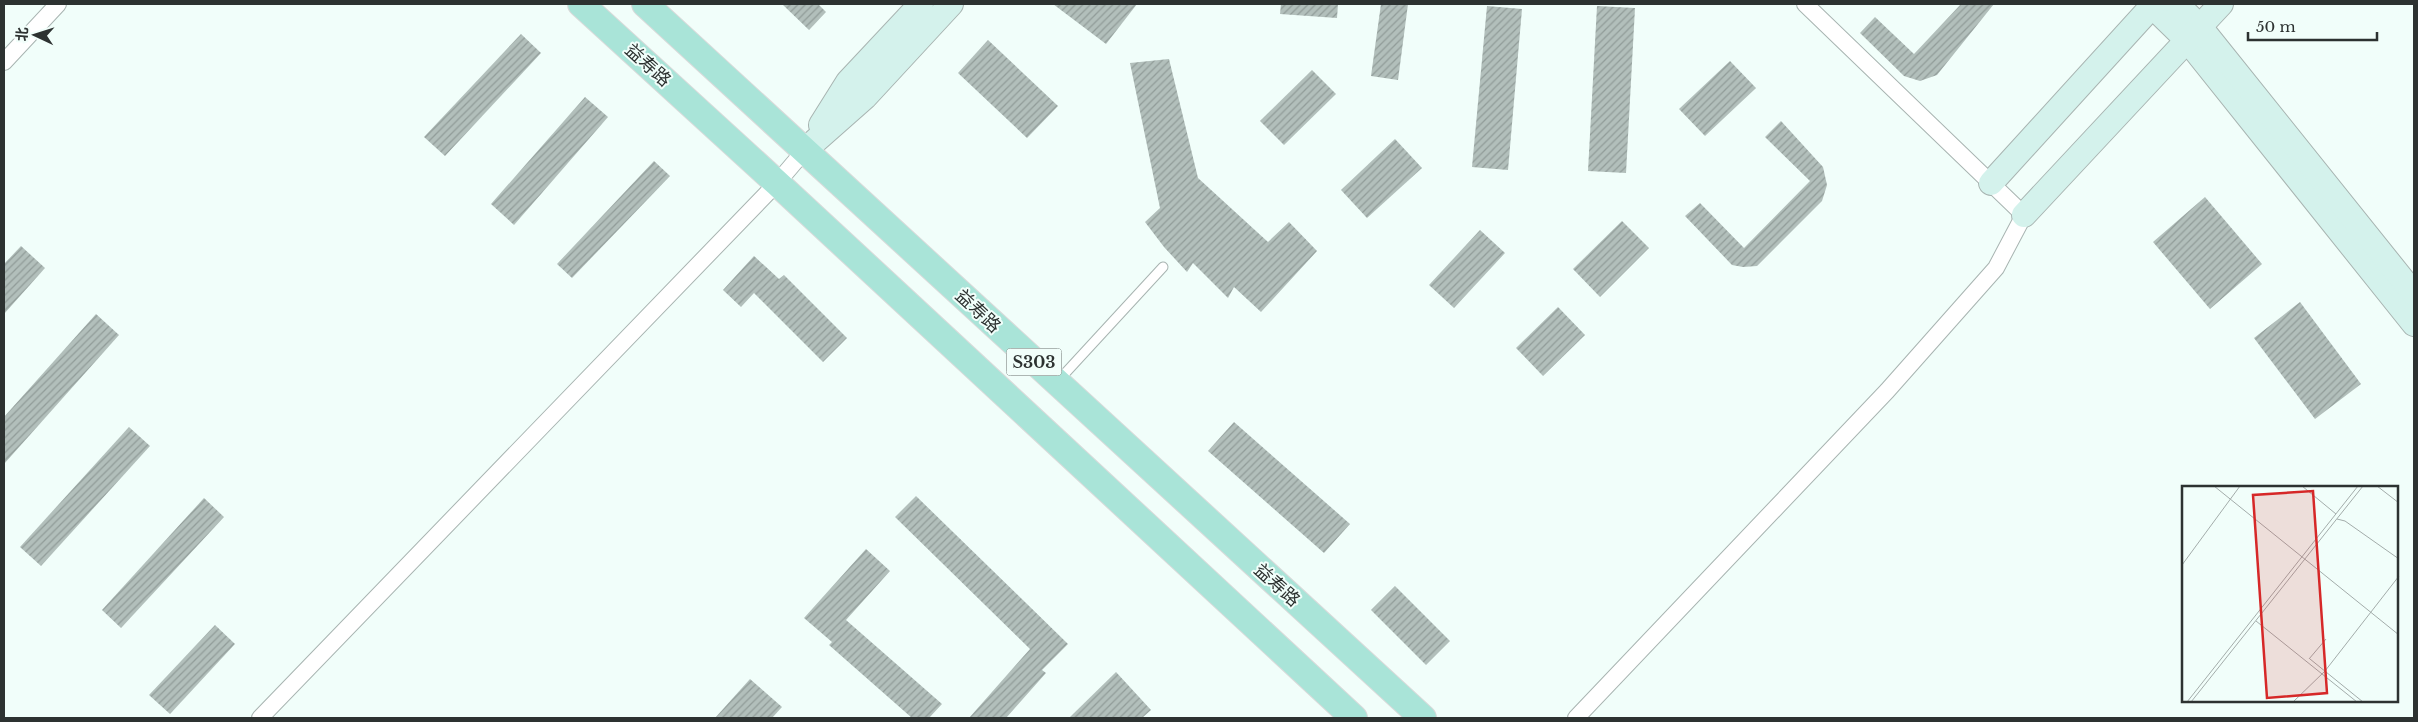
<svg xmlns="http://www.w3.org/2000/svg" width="2418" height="722" font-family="'Libre Baskerville','Noto Sans SC',serif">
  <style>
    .building { fill: url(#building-hatch) }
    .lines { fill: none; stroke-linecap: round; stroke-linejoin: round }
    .lane-casing { stroke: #a8b4b1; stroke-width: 11 }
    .street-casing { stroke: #a8b4b1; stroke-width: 18 }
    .secondary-casing { stroke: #a8b4b1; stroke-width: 26 }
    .primary-casing { stroke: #d9dada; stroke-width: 28 }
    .lane { stroke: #fff; stroke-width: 9 }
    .street { stroke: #fff; stroke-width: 16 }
    .secondary { stroke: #d4f2ec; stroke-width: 24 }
    .primary { stroke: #a9e4d8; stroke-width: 26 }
    .labels { text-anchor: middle; stroke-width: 4; stroke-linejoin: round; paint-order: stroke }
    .shield { fill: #f1fefa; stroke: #686f6d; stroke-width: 1 }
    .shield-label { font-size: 16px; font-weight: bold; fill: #2d3231 }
    .street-label { font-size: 18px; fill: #2d3231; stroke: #f1fefa }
    .inset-road { fill: none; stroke: #a3acaa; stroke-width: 1 }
    .view { fill: #d62828; fill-opacity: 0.15; stroke: #d62828; stroke-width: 2.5 }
    .inset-edge { fill: none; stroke: #2d3231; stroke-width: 2.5 }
  </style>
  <defs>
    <pattern id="building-hatch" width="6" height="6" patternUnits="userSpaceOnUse" patternTransform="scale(1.25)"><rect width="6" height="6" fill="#b2bfbb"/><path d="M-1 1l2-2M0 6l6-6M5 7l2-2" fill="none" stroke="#919c99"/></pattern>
  </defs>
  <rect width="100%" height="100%" fill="#f1fefa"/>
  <!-- building -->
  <g class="building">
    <path d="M782,4H818L826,12L809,30Z"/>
    <path d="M1053,4H1137L1106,44Z"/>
    <path d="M1281,4H1338L1337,18L1280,14Z"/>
    <path d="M1381,4H1408L1398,80L1371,76Z"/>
    <path d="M1961,4H1994L1937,75L1920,81L1904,76L1860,33L1875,17L1914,54Z"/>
    <path d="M1487,6L1522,9L1508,170L1472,167Z"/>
    <path d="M1597,6L1635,8L1626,173L1588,171Z"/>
    <path d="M521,34L541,53L445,156L424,137Z"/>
    <path d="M988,40L1058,106L1027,138L958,73Z"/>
    <path d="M1169,59L1198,178L1268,242L1289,222L1317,251L1261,312L1234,287L1228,298L1193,263L1187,272L1164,247L1145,222L1160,208L1130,63Z"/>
    <path d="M1730,61L1756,88L1705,136L1679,109Z"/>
    <path d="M1312,70L1336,94L1284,145L1260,121Z"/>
    <path d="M585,97L608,117L514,225L491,204Z"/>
    <path d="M1781,121L1823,167L1827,185L1822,201L1757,266L1743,267L1732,265L1685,216L1700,203L1744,248L1810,181L1765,137Z"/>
    <path d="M1395,139L1422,168L1367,218L1341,190Z"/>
    <path d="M654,161L670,176L572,278L557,264Z"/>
    <path d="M2205,197L2262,264L2210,309L2153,242Z"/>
    <path d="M1622,221L1649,248L1600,297L1573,269Z"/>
    <path d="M1480,230L1505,253L1454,308L1429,285Z"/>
    <path d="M21,246L45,268L4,314V264Z"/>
    <path d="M754,256L779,279L784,275L847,338L823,362L754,293L741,307L723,290Z"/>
    <path d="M2300,302L2361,384L2315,419L2254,338Z"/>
    <path d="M1558,307L1585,335L1543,376L1516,348Z"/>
    <path d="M96,314L119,335L4,464V417Z"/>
    <path d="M1234,422L1350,524L1324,553L1208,451Z"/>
    <path d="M129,427L150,446L41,566L20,547Z"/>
    <path d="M916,496L1068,644L1042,670L1046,673L1006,718H969L1030,649L895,517Z"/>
    <path d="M204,498L224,517L121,628L102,610Z"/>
    <path d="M866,549L890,571L846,620L942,704L929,718H912L829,645L832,642L804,618Z"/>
    <path d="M1395,586L1450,641L1426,665L1371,610Z"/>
    <path d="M215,625L235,644L170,714L149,695Z"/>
    <path d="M1116,672L1151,710L1142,718H1069Z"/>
    <path d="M750,679L782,707L772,718H715Z"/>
  </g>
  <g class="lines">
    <!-- lane casing -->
    <g class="lane-casing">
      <path id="lane" d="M1058,381L1163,267"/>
    </g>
    <!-- street casing -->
    <g class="street-casing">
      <g id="street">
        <path d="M4,62L58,4"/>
        <path d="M260,718L777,183L805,150"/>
        <path d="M1576,718L1887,391L1996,268L2024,215L1805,4"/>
      </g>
    </g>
    <!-- secondary casing -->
    <g class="secondary-casing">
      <g id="secondary">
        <path d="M2150,4L2187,40L2414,324"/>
        <path d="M2177,4L2200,27L2414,294"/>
        <path d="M821,125L848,82L921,4"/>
        <path d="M805,150L865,97L951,4"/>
        <path d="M1991,183L2154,4"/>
        <path d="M2024,215L2221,4"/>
      </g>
    </g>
    <!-- primary casing -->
    <g class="primary-casing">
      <g id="primary">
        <path d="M581,4L777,183L1354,718"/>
        <path d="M645,4L1423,718"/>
      </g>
    </g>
    <!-- lane -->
    <use href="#lane" class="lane"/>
    <!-- street -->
    <use href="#street" class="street"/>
    <!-- secondary -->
    <use href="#secondary" class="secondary"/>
    <!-- primary -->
    <use href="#primary" class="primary"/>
  </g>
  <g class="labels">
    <!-- shield labels -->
    <rect class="shield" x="1006.5" y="348.5" width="55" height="27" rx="4"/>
    <g class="shield-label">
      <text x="1034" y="368">S303</text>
    </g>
    <!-- street labels -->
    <g class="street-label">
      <text transform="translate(648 65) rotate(42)" y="6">益寿路</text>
      <text transform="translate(978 311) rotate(43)" y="6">益寿路</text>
      <text transform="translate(1277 585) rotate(42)" y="6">益寿路</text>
    </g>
  </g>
  <!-- overview -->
  <g transform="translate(2182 486)">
    <rect width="216" height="216" fill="#f1fefa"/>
    <path class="inset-road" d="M32,0L217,149M120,0L154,28M195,0L217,17M155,33L163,35L217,73M0,79L58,0M74,135L175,216M127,173L144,153M128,173L181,216M5,216L176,0M9,216L181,0M111,216L143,185L217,90"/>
    <path class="view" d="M131,5L145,207L85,212L71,9Z"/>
    <rect width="216" height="216" class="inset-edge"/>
  </g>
  <!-- border -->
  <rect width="2418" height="722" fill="none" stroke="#2d3231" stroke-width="10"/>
  <!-- north arrow -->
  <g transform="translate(35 35) rotate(274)" stroke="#f1fefa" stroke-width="4" paint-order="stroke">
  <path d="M0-4L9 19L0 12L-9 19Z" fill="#2d3231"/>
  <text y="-8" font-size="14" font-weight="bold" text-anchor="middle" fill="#2d3231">北</text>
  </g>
  <!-- scale -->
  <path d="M2248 32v8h129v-8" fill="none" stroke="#2d3231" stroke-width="2.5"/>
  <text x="2256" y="32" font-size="15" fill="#2d3231" stroke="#f1fefa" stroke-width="4" paint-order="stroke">50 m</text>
</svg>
